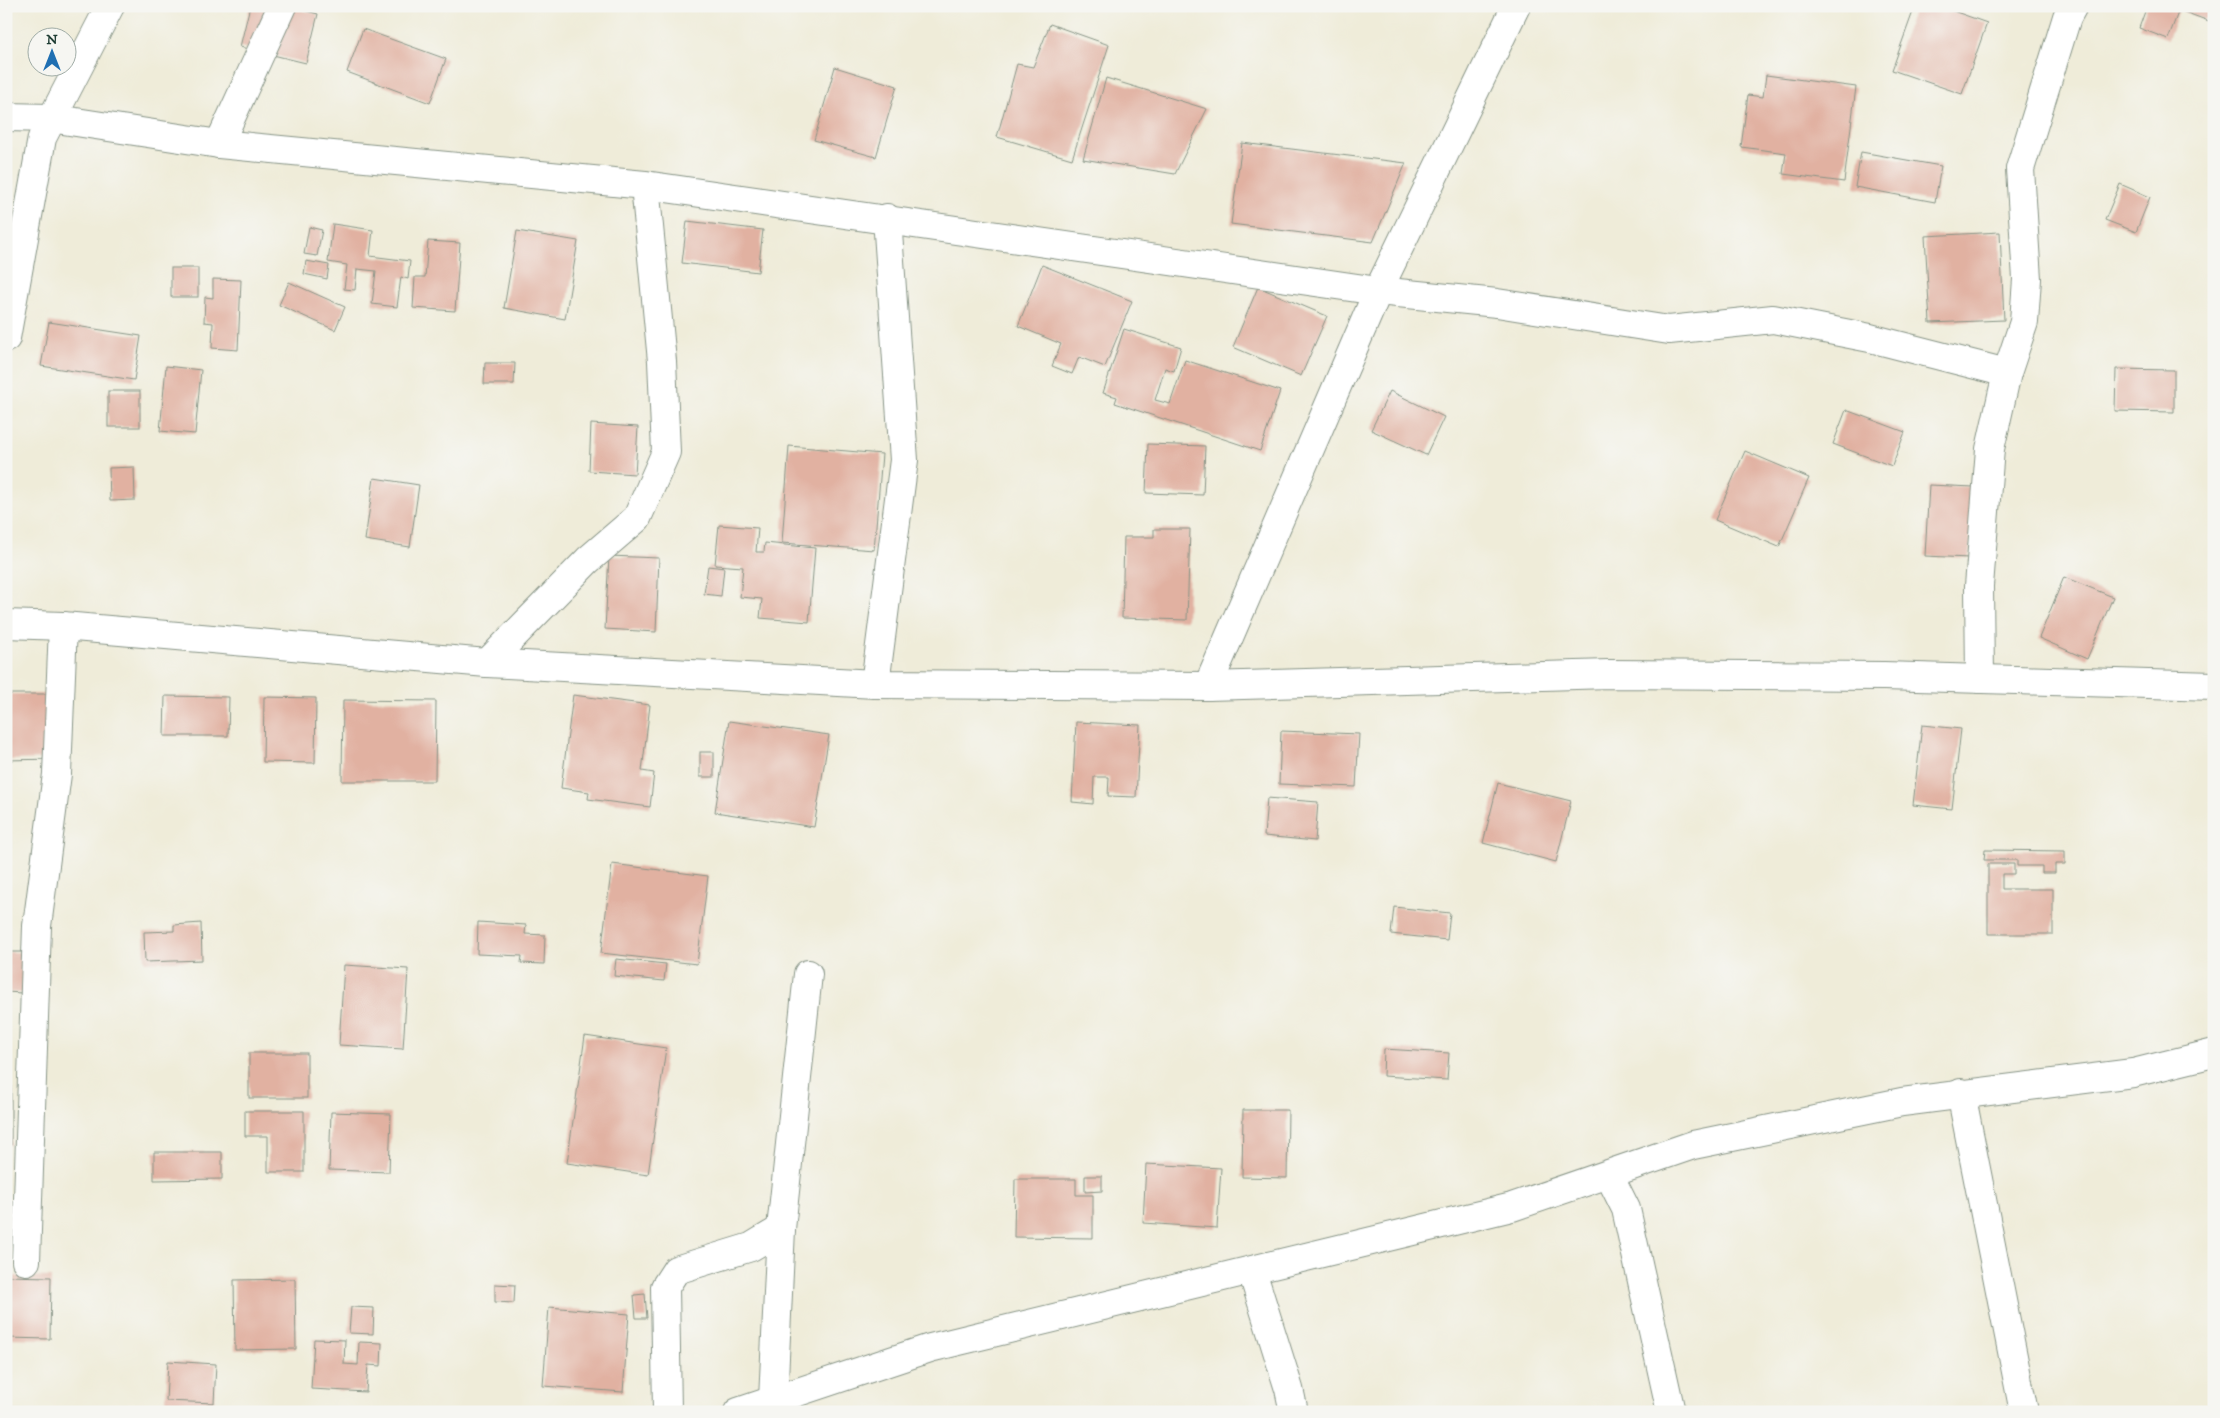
<svg xmlns="http://www.w3.org/2000/svg" width="2220" height="1418" font-family="'IM FELL DW Pica',serif">
  <style>
    .building { fill: #e1b1a1 }
    .lines { fill: none; stroke-linecap: round; stroke-linejoin: round }
    .minor-casing { stroke: #879486; stroke-width: 30 }
    .tertiary-casing { stroke: #879486; stroke-width: 30 }
    .minor { stroke: #fff; stroke-width: 28 }
    .tertiary { stroke: #fff; stroke-width: 28 }
  </style>
  <rect width="100%" height="100%" fill="#f6f6f2"/>
  <filter id="ink" filterUnits="userSpaceOnUse"><feTurbulence type="fractalNoise" baseFrequency=".02" numOctaves="2"/><feDisplacementMap in="SourceGraphic" scale="10" xChannelSelector="R" yChannelSelector="G"/><feConvolveMatrix kernelMatrix="1 2 1 2 8 2 1 2 1" color-interpolation-filters="sRGB"/></filter>
  <filter id="wash" filterUnits="userSpaceOnUse"><feTurbulence type="fractalNoise" baseFrequency=".0096" numOctaves="4" result="noise"/><feDisplacementMap in="SourceGraphic" scale="20" xChannelSelector="R" yChannelSelector="G"/><feGaussianBlur stdDeviation="1.12" result="paint"/><feColorMatrix in="noise" values="0 0 0 0 0 0 0 0 0 0 0 0 0 0 0 0 0 1.4 0 .05"/><feComposite in="paint" operator="in"/></filter>
  <g filter="url(#wash)">
    <rect width="100%" height="100%" fill="#efecd9"/>
    <g id="blocks">
      <!-- building -->
      <g class="building">
        <path d="M250,6H287L318,14L306,63L240,47Z"/>
        <path d="M1915,6H1939L1987,23L1962,94L1892,70Z"/>
        <path d="M2147,6H2214V23L2179,10L2168,39L2139,28Z"/>
        <path d="M1050,24L1109,45L1072,159L997,137L1017,64L1033,67Z"/>
        <path d="M363,29L446,59L430,103L347,72Z"/>
        <path d="M835,67L897,86L876,157L814,140Z"/>
        <path d="M1766,75L1856,87L1844,182L1783,174L1786,153L1741,147L1748,95L1763,97Z"/>
        <path d="M1106,78L1207,109L1175,174L1083,159Z"/>
        <path d="M1242,143L1406,163L1373,242L1231,224Z"/>
        <path d="M1861,152L1941,166L1935,202L1855,187Z"/>
        <path d="M6,166H10L8,192H6Z"/>
        <path d="M2120,184L2150,197L2136,232L2105,220Z"/>
        <path d="M687,221L763,230L758,272L682,263Z"/>
        <path d="M333,224L373,230L370,256L410,261L408,279L401,277L397,307L372,304L376,271L357,269L355,290L344,289L347,265L328,262Z"/>
        <path d="M309,227L322,230L317,256L304,254Z"/>
        <path d="M517,231L578,241L565,319L504,308Z"/>
        <path d="M2000,232L2004,320L1930,323L1925,236Z"/>
        <path d="M428,241L460,243L455,311L413,308L415,277H425Z"/>
        <path d="M306,261L329,265L327,279L304,274Z"/>
        <path d="M1042,265L1132,301L1105,367L1079,357L1072,374L1052,366L1061,344L1018,326Z"/>
        <rect x="171" y="268" width="27" height="29"/>
        <path d="M213,279L241,280L238,350L212,348L213,323L204,322L205,297L213,298Z"/>
        <path d="M289,282L345,307L335,330L279,305Z"/>
        <path d="M1258,287L1327,316L1301,376L1233,347Z"/>
        <path d="M2214,293V305L2209,303Z"/>
        <path d="M49,322L141,336L134,380L41,366Z"/>
        <path d="M1124,329L1181,347L1174,371L1165,368L1155,400L1170,404L1185,360L1280,391L1260,451L1115,403L1117,397L1103,393Z"/>
        <path d="M485,363H515L514,384H484Z"/>
        <path d="M166,366L201,370L195,434L160,431Z"/>
        <path d="M2116,369L2174,370V412L2115,411Z"/>
        <rect x="108" y="391" width="32" height="36"/>
        <path d="M1390,391L1444,417L1426,455L1371,430Z"/>
        <path d="M1846,410L1905,432L1892,466L1833,444Z"/>
        <path d="M591,424L638,427L635,474L589,471Z"/>
        <path d="M1148,444L1205,446L1203,495L1146,493Z"/>
        <path d="M789,446L882,454L874,550L782,543Z"/>
        <path d="M1745,451L1809,478L1779,547L1715,520Z"/>
        <path d="M134,467L135,500L110,501L109,468Z"/>
        <path d="M374,478L419,485L410,547L365,540Z"/>
        <path d="M1929,485L1974,487L1969,558L1925,556Z"/>
        <path d="M719,525L758,528L756,552H764L765,543L815,548L809,622L760,618L762,599L740,597L743,567L715,565Z"/>
        <path d="M1154,529H1190L1187,620L1122,618L1124,537H1154Z"/>
        <path d="M609,556L659,558L656,632L605,629Z"/>
        <path d="M708,566L724,568L721,596L704,594Z"/>
        <path d="M2064,577L2113,597L2087,659L2039,638Z"/>
        <path d="M6,694H53L54,759L6,760Z"/>
        <path d="M573,695L650,705L642,771L654,773L650,807L588,799L589,792L561,788Z"/>
        <path d="M165,696L229,697L228,736H164Z"/>
        <path d="M264,697L316,698L315,763L263,762Z"/>
        <path d="M343,700L436,701L435,781H342Z"/>
        <path d="M729,721L829,735L814,827L715,812Z"/>
        <path d="M1076,722L1140,725L1136,797L1108,796L1109,777H1094L1093,804L1072,802Z"/>
        <path d="M1922,725L1961,729L1952,809L1913,805Z"/>
        <path d="M1281,731L1359,734L1356,787L1279,784Z"/>
        <rect x="700" y="752" width="14" height="25"/>
        <path d="M1498,783L1571,801L1556,862L1483,843Z"/>
        <path d="M1267,798L1318,802L1315,841L1264,836Z"/>
        <path d="M1985,850L2065,851V864H2055V873H2042V866H2017V860H1984Z"/>
        <path d="M612,864L708,876L697,964L601,953Z"/>
        <path d="M1988,864H2014V874H2002V889H2053V934H1988Z"/>
        <path d="M1394,907L1450,913L1447,940L1391,934Z"/>
        <path d="M478,922L526,925L525,934L545,935L544,964L521,963L522,956L477,954Z"/>
        <path d="M201,923L202,960L145,962L144,932L174,931V925Z"/>
        <path d="M6,952H24L22,993L6,992Z"/>
        <path d="M616,959L666,964L664,981L614,976Z"/>
        <path d="M344,965L408,969L403,1049L339,1045Z"/>
        <path d="M585,1036L666,1048L648,1175L567,1163Z"/>
        <path d="M1384,1049L1449,1053L1447,1080L1383,1076Z"/>
        <rect x="249" y="1053" width="58" height="45"/>
        <rect x="6" y="1086" width="5" height="59"/>
        <path d="M1243,1110H1288L1287,1178L1242,1177Z"/>
        <path d="M245,1111H304V1172H268V1136H245Z"/>
        <path d="M331,1112L391,1114L389,1172L329,1170Z"/>
        <path d="M154,1152H222V1179L154,1180Z"/>
        <path d="M1146,1164L1221,1168L1217,1228L1143,1223Z"/>
        <path d="M1085,1176H1102V1191L1085,1192Z"/>
        <path d="M1015,1179H1076V1195H1093V1238L1014,1237Z"/>
        <path d="M6,1276L51,1277L50,1339L6,1338Z"/>
        <path d="M295,1279L296,1349L235,1350L234,1280Z"/>
        <path d="M495,1284L515,1285L514,1303L495,1302Z"/>
        <path d="M645,1294L647,1318H636L634,1295Z"/>
        <path d="M351,1307L374,1308L373,1334L349,1333Z"/>
        <path d="M549,1307L629,1314L623,1392L543,1386Z"/>
        <path d="M314,1339L345,1340L344,1364L358,1365L359,1342L382,1343L381,1366L368,1365L366,1392L311,1389Z"/>
        <path d="M168,1361L216,1364L214,1403L166,1401Z"/>
      </g>
    </g>
  </g>
  <g filter="url(#ink)">
    <use href="#blocks" fill-opacity="0" stroke="#879486" stroke-width="1"/>
    <g class="lines">
      <!-- minor casing -->
      <g class="minor-casing">
        <g id="minor">
          <path d="M6,117L50,118L219,144L645,185L1378,291L1497,303L1669,330L1773,319L1870,338L2007,373"/>
          <path d="M219,144L282,6"/>
          <path d="M6,338L42,138L110,6"/>
          <path d="M487,663L588,560L637,518L666,452L662,361L645,185"/>
          <path d="M1980,679L1979,586L1990,449L2007,373L2024,322L2027,279L2020,169L2067,17L2073,6"/>
          <path d="M875,684L904,460L887,218"/>
          <path d="M1208,686L1378,291L1516,6"/>
          <path d="M1961,1093L2024,1412"/>
          <path d="M1609,1175L1626,1209L1671,1412"/>
          <path d="M26,1261L37,926L57,774L63,626"/>
          <path d="M1252,1271L1289,1389L1294,1412"/>
          <path d="M773,1400L781,1229L808,974"/>
          <path d="M667,1412L665,1287L676,1270L751,1247L781,1229"/>
          <path d="M738,1412L930,1348L1512,1207L1693,1145L1902,1102L2133,1073L2214,1053"/>
        </g>
      </g>
      <!-- tertiary casing -->
      <g class="tertiary-casing">
        <path id="tertiary" d="M6,624L63,626L487,663L875,684L1208,686L1609,674L1884,676L2214,686"/>
      </g>
      <!-- minor -->
      <use href="#minor" class="minor"/>
      <!-- tertiary -->
      <use href="#tertiary" class="tertiary"/>
    </g>
  </g>
  <!-- margin -->
  <rect width="2220" height="1418" fill="none" stroke="#f6f6f2" stroke-width="25"/>
  <!-- north arrow -->
  <g transform="translate(52 52)"><circle r="24" fill="#f6f6f2" stroke="#a0aca6"/>
  <path d="M0-4L9 19L0 12L-9 19Z" fill="#1f6fb2"/>
  <text y="-8" font-size="14" font-weight="bold" text-anchor="middle" fill="#1f3d34">N</text>
  </g>
</svg>
